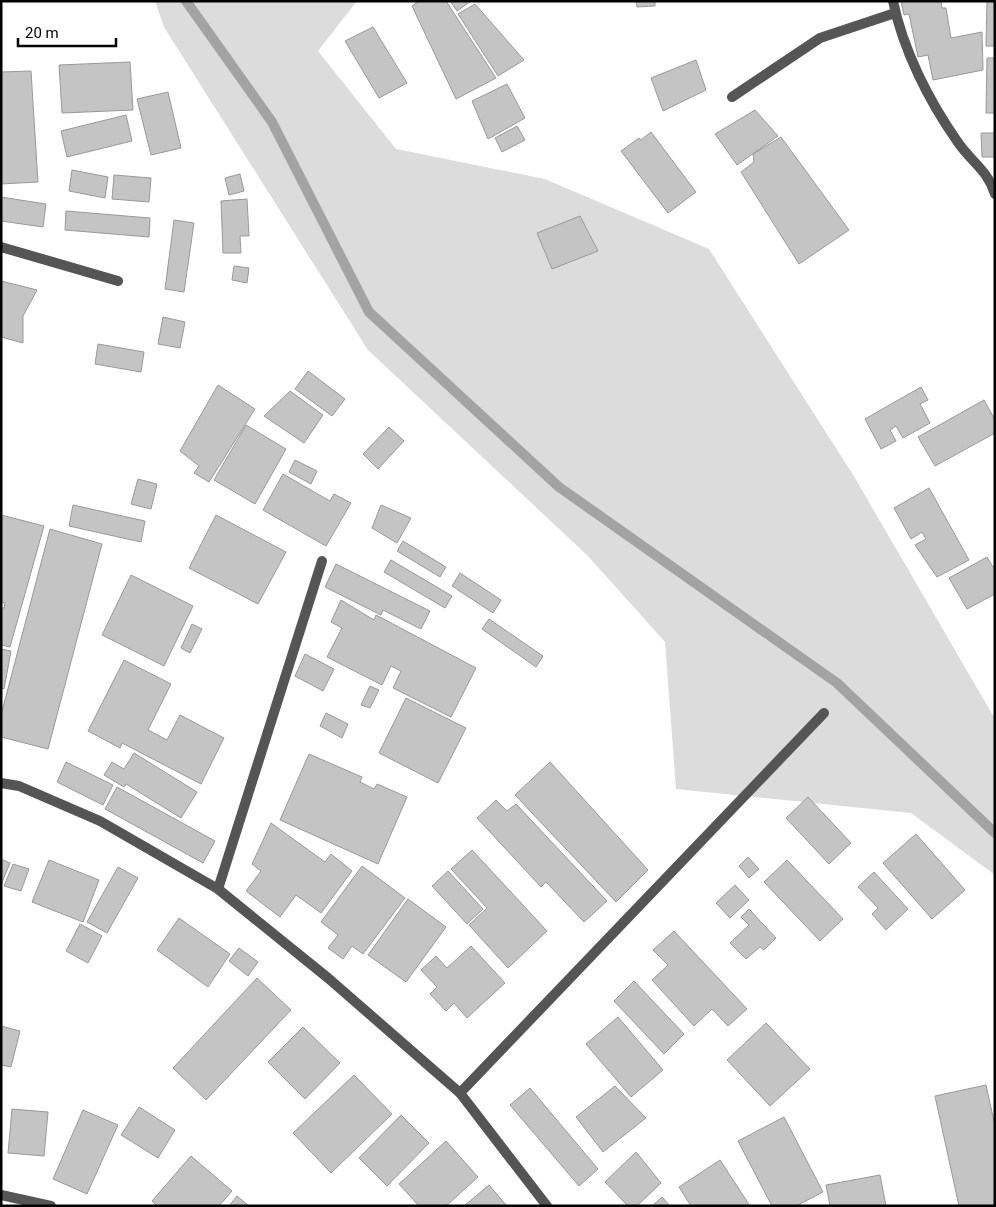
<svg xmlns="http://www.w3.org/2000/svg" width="996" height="1207" font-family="Roboto,sans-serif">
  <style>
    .green { fill: #dcdcdc }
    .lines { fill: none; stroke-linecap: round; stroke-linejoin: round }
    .stream { stroke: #a3a3a3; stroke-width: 10 }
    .building { fill: #c4c4c4; stroke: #999 }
    .street { stroke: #555; stroke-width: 10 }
  </style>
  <rect width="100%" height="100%" fill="#fff"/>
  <!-- green -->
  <path class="green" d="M155,1H357L318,51L396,149L545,179L709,249L855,478L995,719V875L911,813L676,789L665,642L588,556L368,350L164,27Z"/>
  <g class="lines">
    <!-- stream -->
    <path class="stream" d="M186,1L272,122L369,312L559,487L837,683L995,833"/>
  </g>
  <!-- building -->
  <g class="building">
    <path d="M419,1H446L496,78L456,99L412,6Z"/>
    <path d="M450,1H471L457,11Z"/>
    <path d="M636,1H655V6L637,7Z"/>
    <path d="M901,1H941L942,8H946L951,38L982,32L983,70L933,80L928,55L918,57L909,14L904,15Z"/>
    <path d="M987,1H995V46H986Z"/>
    <path d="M475,4L524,60L498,76L458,14Z"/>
    <path d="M373,27L407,83L379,98L345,41Z"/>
    <path d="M987,58H995V113H986Z"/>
    <path d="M696,60L706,90L663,111L651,78Z"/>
    <path d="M130,62L133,110L62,113L59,65Z"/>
    <path d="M31,71L38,182L1,184V72Z"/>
    <path d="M507,84L525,118L488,139L472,101Z"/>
    <path d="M168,92L181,148L151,155L137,99Z"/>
    <path d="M755,110L778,136L737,165L715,134Z"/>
    <path d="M126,115L132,141L67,157L61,131Z"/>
    <path d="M517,126L525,140L502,152L495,138Z"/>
    <path d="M651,132L696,192L668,213L621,151L639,138L641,140Z"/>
    <path d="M981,133H995V157H982Z"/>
    <path d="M781,137L849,230L799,264L741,172L754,162L753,154Z"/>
    <path d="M72,170L108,177L105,198L69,191Z"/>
    <path d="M240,174L244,191L229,195L225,178Z"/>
    <path d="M114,175L151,178L149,202L112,199Z"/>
    <path d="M1,197L46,204L43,227L1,221Z"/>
    <path d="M247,199L249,236H240L241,253H223L221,201Z"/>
    <path d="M66,211L150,218L149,237L65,230Z"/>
    <path d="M580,216L598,251L552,269L537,233Z"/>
    <path d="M174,220L194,223L184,292L165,289Z"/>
    <path d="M234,266L249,268L247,283L232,280Z"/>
    <path d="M1,281L37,290L23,316V343L1,337Z"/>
    <path d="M163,317L185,322L180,348L158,344Z"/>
    <path d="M98,344L144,352L141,372L95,364Z"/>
    <path d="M308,371L345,399L332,416L295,389Z"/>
    <path d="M218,385L255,409L209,482L194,473L199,466L180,451Z"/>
    <path d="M921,387L928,400L920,404L930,423L903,438L896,426L890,430L896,441L881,449L865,419Z"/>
    <path d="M290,391L323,415L304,443L264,416Z"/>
    <path d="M984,400L995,420V433L935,466L918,437Z"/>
    <path d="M246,425L286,449L255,504L214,480Z"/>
    <path d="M389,427L404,441L378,469L363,454Z"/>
    <path d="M295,460L317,471L311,484L289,472Z"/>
    <path d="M283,474L330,501L334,494L351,503L326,546L263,510Z"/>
    <path d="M138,479L157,484L151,509L131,504Z"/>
    <path d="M929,488L969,560L937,577L915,545L926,539L922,532L911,539L894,508Z"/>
    <path d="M73,505L145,521L141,542L69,526Z"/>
    <path d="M381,505L411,518L397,543L372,528Z"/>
    <path d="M1,515L44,526L10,647L1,645V608H4L5,603L1,602Z"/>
    <path d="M216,515L286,552L258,604L189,568Z"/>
    <path d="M50,529L102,544L48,749L1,737V715Z"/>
    <path d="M403,541L446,567L440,577L397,551Z"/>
    <path d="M987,557L993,567L995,566V594L967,609L949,578Z"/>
    <path d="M391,560L452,596L445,608L384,572Z"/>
    <path d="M336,564L430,611L421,629L383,610L381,615L325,587Z"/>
    <path d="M460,573L501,600L493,613L452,586Z"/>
    <path d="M131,575L193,606L164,666L102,635Z"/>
    <path d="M341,600L374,620L376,615L476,668L451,717L393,688L401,671L391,666L382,685L327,657L342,628L331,622Z"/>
    <path d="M489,619L543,656L536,667L482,629Z"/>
    <path d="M192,624L202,629L190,653L181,648Z"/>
    <path d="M1,649L11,651L4,689L1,688Z"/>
    <path d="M305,654L334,669L323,691L295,676Z"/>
    <path d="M124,660L171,684L148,730L167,740L180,715L224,738L201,784L122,743L120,748L88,731Z"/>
    <path d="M370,686L379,690L370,708L361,705Z"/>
    <path d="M406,698L466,728L438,783L379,753Z"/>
    <path d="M326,713L348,724L342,738L320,726Z"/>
    <path d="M134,753L197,792L181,818L126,784L124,787L104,775L112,762L124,769Z"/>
    <path d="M309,754L362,777L360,782L374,789L377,784L407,797L378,864L280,820Z"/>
    <path d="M66,762L113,785L103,805L57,782Z"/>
    <path d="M550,762L648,870L616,902L515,795Z"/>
    <path d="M117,787L215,841L203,863L105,809Z"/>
    <path d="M808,797L851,843L829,864L786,818Z"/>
    <path d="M496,800L507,811L516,804L607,901L584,922L546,882L541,887L477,818Z"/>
    <path d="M271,823L325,862L331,854L352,871L321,913L296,895L280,917L246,891L261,871L252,864Z"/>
    <path d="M916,834L965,890L932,919L883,863Z"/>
    <path d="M472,850L547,931L508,968L469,925L487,908L451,869Z"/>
    <path d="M748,857L759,869L749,878L739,866Z"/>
    <path d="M1,859L10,863L1,885Z"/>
    <path d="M49,860L99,880L83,922L32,902Z"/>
    <path d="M787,860L843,919L820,941L764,882Z"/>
    <path d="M13,864L29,869L21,891L4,886Z"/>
    <path d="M362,866L405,898L363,954L352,946L343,959L328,948L338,935L321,922Z"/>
    <path d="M118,867L138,878L107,933L87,922Z"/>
    <path d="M448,871L483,909L467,924L432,886Z"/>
    <path d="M874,872L908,909L886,930L872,914L878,908L858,887Z"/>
    <path d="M735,885L749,900L730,918L716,903Z"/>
    <path d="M408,899L446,927L406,982L368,955Z"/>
    <path d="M749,909L776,938L764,950L760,947L746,959L730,943L749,925L741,917Z"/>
    <path d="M179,918L230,954L208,987L157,950Z"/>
    <path d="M80,924L102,936L88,963L66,951Z"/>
    <path d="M674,931L747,1009L728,1026L712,1009L694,1026L652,980L668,965L653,950Z"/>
    <path d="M471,946L505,983L467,1018L454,1003L446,1011L430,994L437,987L421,970L436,956L447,968Z"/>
    <path d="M239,948L258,962L248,976L229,961Z"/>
    <path d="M257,978L291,1010L206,1100L173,1068Z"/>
    <path d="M634,981L684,1034L664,1054L614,1001Z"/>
    <path d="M618,1017L663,1070L631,1097L586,1044Z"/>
    <path d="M766,1023L810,1069L770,1106L727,1060Z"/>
    <path d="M1,1026L20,1031L11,1067L1,1065Z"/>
    <path d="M303,1027L340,1063L305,1099L268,1062Z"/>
    <path d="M354,1075L392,1114L331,1173L293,1133Z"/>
    <path d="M986,1085L995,1126V1206H959L935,1096Z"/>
    <path d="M615,1086L646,1118L603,1152L576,1117Z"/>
    <path d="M530,1088L598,1169L579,1186L510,1105Z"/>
    <path d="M139,1107L175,1130L158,1158L121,1135Z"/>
    <path d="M12,1109L48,1112L44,1156L8,1153Z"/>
    <path d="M83,1110L118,1125L87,1194L53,1179Z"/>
    <path d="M401,1115L429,1143L387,1186L359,1158Z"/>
    <path d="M784,1117L823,1192L796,1206H772L738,1141Z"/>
    <path d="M446,1141L478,1177L446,1206H419L399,1184Z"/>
    <path d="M636,1152L661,1183L637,1206H628L605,1182Z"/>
    <path d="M191,1156L232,1191L219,1206H157L152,1201Z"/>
    <path d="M720,1160L750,1206H691L679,1187Z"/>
    <path d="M880,1175L886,1206H830L826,1185Z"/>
    <path d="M489,1185L507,1206H464Z"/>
    <path d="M237,1196L249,1206H229Z"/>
    <path d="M662,1197L670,1206H652Z"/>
  </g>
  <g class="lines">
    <!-- street -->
    <g class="street">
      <path d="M893,1C903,50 929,101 957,141C971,162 987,169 995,194"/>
      <path d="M732,97L820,38L895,13"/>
      <path d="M1,247L118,281"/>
      <path d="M1,783L19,786L100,821L218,889L328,978L460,1093L547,1206"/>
      <path d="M218,889L322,561"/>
      <path d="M460,1093L824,713"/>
      <path d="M1,1195L51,1206"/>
    </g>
  </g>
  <!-- border -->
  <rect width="996" height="1207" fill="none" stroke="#000000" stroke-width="5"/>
  <!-- scale -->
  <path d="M18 38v8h98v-8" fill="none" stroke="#000000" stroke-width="2.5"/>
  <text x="25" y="38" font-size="15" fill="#000000" stroke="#ffffff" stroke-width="4" paint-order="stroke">20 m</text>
</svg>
